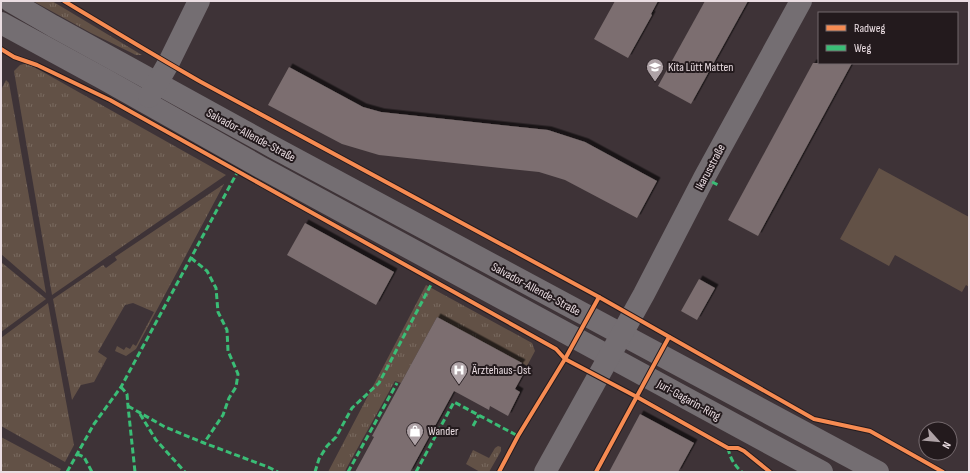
<svg xmlns="http://www.w3.org/2000/svg" width="970" height="473" font-family="'Sofia Sans Condensed',sans-serif">
  <style>
    .grass { fill: url(#grass-tufts) }
    .green { fill: #625146 }
    .building { fill: #7b6e6f; filter: url(#shadow) }
    .lines { fill: none; stroke-linecap: round; stroke-linejoin: round }
    .minor { stroke: #746e72; stroke-width: 22 }
    .quiet { stroke: #3abd76; stroke-width: 3; stroke-dasharray: 6 3; stroke-linecap: butt }
    .cycleway-casing { stroke: #231a1d; stroke-width: 6 }
    .cycleway { stroke: #f68b52; stroke-width: 4 }
    .labels { text-anchor: middle; stroke-width: 4; stroke-linejoin: round; paint-order: stroke }
    .poi-label { font-size: 12px; fill: #eadde2; stroke: #231a1d; text-anchor: start }
    .street-label { font-size: 12px; fill: #eadde2; stroke: #231a1d }
  </style>
  <defs>
    <pattern id="grass-tufts" width="24" height="20" patternUnits="userSpaceOnUse"><rect width="24" height="20" fill="#625146"/><path d="M3 7l-1-3M5 7V3M7 7l1-3M15 17l-1-3M17 17v-4M19 17l1-3" fill="none" stroke="#796a60"/></pattern>
    <filter id="shadow"><feDropShadow dx="3.5" dy="-3.5" stdDeviation="0" flood-color="#0009"/></filter>
  </defs>
  <rect width="100%" height="100%" fill="#3e3337"/>
  <!-- grass -->
  <g class="grass">
    <path d="M33,1H52L142,55H136L91,33Z"/>
    <path d="M27,63L226,175L52,295L14,71L20,65Z"/>
    <path d="M6,80L9,83L46,293L1,254V90Z"/>
    <path d="M224,184L136,349L126,356L115,351L117,346L124,350L126,347L130,349L133,344L136,346L154,312L133,303L125,305L98,352L107,358L94,382L81,385L72,400L53,299L103,265L106,268L117,260L115,257Z"/>
    <path d="M1,262L46,299L1,332Z"/>
    <path d="M426,285L532,343L535,351L527,366L522,363L437,317L401,383L395,381L346,469L345,472H328Z"/>
    <path d="M48,303L74,445L65,462L1,426V338Z"/>
    <path d="M1,437L61,469L59,472H1Z"/>
    <path d="M498,446L501,447V451L489,472H480L466,464L473,450L489,458L495,448Z"/>
  </g>
  <!-- green -->
  <path class="green" d="M879,168L969,217V287L966,285L962,292L895,255L889,266L840,239Z"/>
  <!-- building -->
  <g class="building">
    <path d="M615,1H658L651,14L652,15L628,58L594,39Z"/>
    <path d="M705,1H748L691,104L658,86Z"/>
    <path d="M813,63H852L758,236L728,220Z"/>
    <path d="M289,67L363,107L381,112L548,130L585,142L657,181L637,218L565,180L539,172L379,155L342,144L268,105Z"/>
    <path d="M305,223L394,272L376,305L287,255Z"/>
    <path d="M699,279L715,288L697,320L681,311Z"/>
    <path d="M437,317L522,363L519,367L525,371L515,389L520,392L508,416L490,406L489,410L454,391L410,472H355L374,437L372,436Z"/>
    <path d="M640,414L694,443L678,472H609Z"/>
  </g>
  <g class="lines">
    <!-- minor -->
    <g class="minor">
      <path d="M10,1L53,26L273,147L878,472"/>
      <path d="M1,23L104,79L260,167L822,472"/>
      <path d="M149,97L168,64L199,1"/>
      <path d="M545,472L644,294L704,178L801,1"/>
    </g>
    <!-- quiet -->
    <g class="quiet">
      <path d="M704,178L720,186"/>
      <path d="M191,258L207,271L216,288L218,312L227,330L228,351L238,374L236,387L229,398L223,415L204,443"/>
      <path d="M121,387L127,394L128,406L135,472"/>
      <path d="M128,406L165,427L204,443L268,467L278,472"/>
      <path d="M140,414L156,440L185,472"/>
      <path d="M473,426L479,415"/>
      <path d="M728,448C730,458 734,465 742,472"/>
      <path d="M77,454L84,457L92,472"/>
      <path d="M67,472L94,424L121,387L238,171"/>
      <path d="M315,472L319,459L327,446L336,437L352,408L379,383L433,281"/>
      <path d="M348,472L397,383"/>
      <path d="M416,472L454,402L518,436"/>
    </g>
    <!-- cycleway casing -->
    <g class="cycleway-casing">
      <g id="cycleway">
        <path d="M64,1C109,28 155,56 201,82L599,297L814,419L870,431L943,472"/>
        <path d="M1,49L14,57L37,65L110,100L556,349L565,359L637,397L728,448H738L744,451L770,472"/>
        <path d="M499,472L518,436L565,359L599,297"/>
        <path d="M596,472L669,337"/>
      </g>
    </g>
    <!-- cycleway -->
    <use href="#cycleway" class="cycleway"/>
  </g>
  <!-- icons -->
  <defs>
    <g id="school-pin" transform="scale(0.9)"><path d="M0 17L-7.5 6A9.5 9.5 0 1 1 7.5 6Z" fill="#aea2a6" stroke="#231a1d"/><path d="M0-5L7-2L0 1L-7-2ZM-4 1L0 2.5L4 1V4Q0 6-4 4Z" fill="#fff"/></g>
    <g id="hospital-pin" transform="scale(0.9)"><path d="M0 17L-7.5 6A9.5 9.5 0 1 1 7.5 6Z" fill="#aea2a6" stroke="#231a1d"/><path d="M-5-5h3v3.5h4V-5h3V5h-3V1.5h-4V5h-3Z" fill="#fff"/></g>
    <g id="shop-pin" transform="scale(0.9)"><path d="M0 17L-7.5 6A9.5 9.5 0 1 1 7.5 6Z" fill="#aea2a6" stroke="#231a1d"/><path d="M-5-2.5h2.3a2.7 3.5 0 0 1 5.4 0H5L5.5 6h-11ZM-1.5-2.5h3a1.5 2.3 0 0 0-3 0Z" fill="#fff"/></g>
  </defs>
  <g fill-rule="evenodd">
    <use href="#school-pin" x="655" y="67"/>
    <use href="#hospital-pin" x="459" y="370"/>
    <use href="#shop-pin" x="415" y="431"/>
  </g>
  <g class="labels">
    <!-- poi labels -->
    <g class="poi-label">
      <text x="668" y="71">Kita Lütt Matten</text>
      <text x="472" y="374">Ärztehaus-Ost</text>
      <text x="428" y="435">Wander</text>
    </g>
    <!-- street labels -->
    <g class="street-label">
      <text transform="translate(251 135) rotate(28)" y="4">Salvador-Allende-Straße</text>
      <text transform="translate(710 167) rotate(-62)" y="4">Ikarusstraße</text>
      <text transform="translate(536 289) rotate(28)" y="4">Salvador-Allende-Straße</text>
      <text transform="translate(689 400) rotate(29)" y="4">Juri-Gagarin-Ring</text>
    </g>
  </g>
  <!-- border -->
  <rect width="970" height="473" fill="none" stroke="#eadde2" stroke-width="4"/>
  <!-- legend -->
  <rect x="818" y="12" width="140" height="52" fill="#231a1d" stroke="#73686c"/>
  <rect x="826" y="25" width="20" height="6" fill="#f68b52" stroke="#73686c"/>
  <text x="854" y="32" font-size="12" fill="#eadde2">Radweg</text>
  <rect x="826" y="45" width="20" height="6" fill="#3abd76" stroke="#73686c"/>
  <text x="854" y="52" font-size="12" fill="#eadde2">Weg</text>
  <!-- north arrow -->
  <g transform="translate(938 441) rotate(117)"><circle r="19" fill="#231a1d" stroke="#73686c"/>
  <path d="M0-3L7 15L0 10L-7 15Z" fill="#aea2a6"/>
  <text y="-6" font-size="11" font-weight="bold" text-anchor="middle" fill="#eadde2">N</text>
  </g>
</svg>
